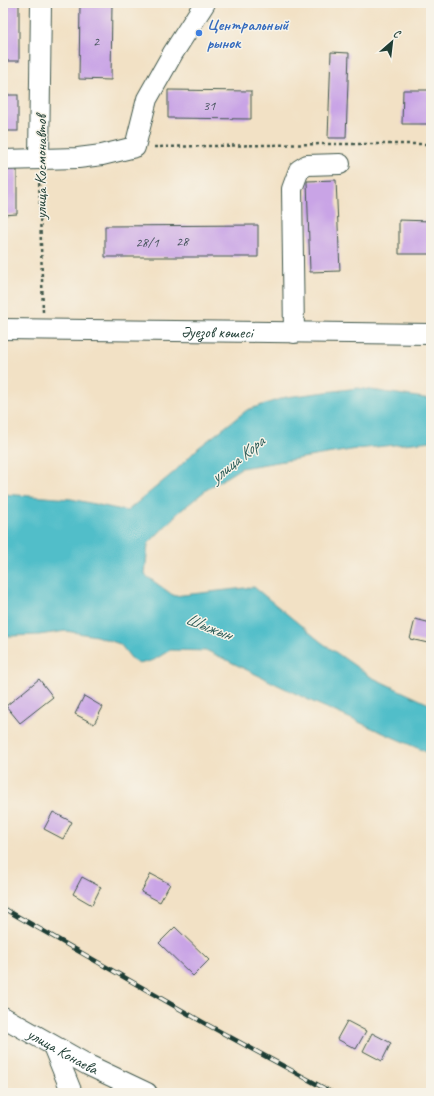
<svg xmlns="http://www.w3.org/2000/svg" width="434" height="1096" font-family="Caveat,sans-serif">
  <style>
    .water { fill: #51bec9; stroke: #387e7e }
    .building { fill: #c9a4e6 }
    .lines { fill: none; stroke-linecap: round; stroke-linejoin: round }
    .minor-casing { stroke: #3f564a; stroke-width: 22 }
    .path { stroke: #3f564a; stroke-width: 2.5; stroke-dasharray: 3 3; stroke-linecap: butt }
    .minor { stroke: #fff; stroke-width: 20 }
    .rail-casing { stroke: #1f3d34; stroke-width: 4.5 }
    .rail { stroke: #f7f3e8; stroke-width: 3; stroke-dasharray: 9; stroke-linecap: butt }
    .shop-dot { fill: #3f7fe0; stroke: #f7f3e8; stroke-width: 1.5 }
    .labels { text-anchor: middle; stroke-width: 3; stroke-linejoin: round; paint-order: stroke }
    .number-label { font-size: 14px; fill: #4a5760 }
    .shop-label { font-size: 16px; font-weight: bold; fill: #366cbe; stroke: #f7f3e8; text-anchor: start }
    .street-label { font-size: 16px; fill: #1f3d34; stroke: #f7f3e8 }
    .water-label { font-size: 17px; font-style: italic; fill: #2c5d59; stroke: #f7f3e8 }
  </style>
  <rect width="100%" height="100%" fill="#f7f3e8"/>
  <filter id="ink" filterUnits="userSpaceOnUse"><feTurbulence type="fractalNoise" baseFrequency=".025" numOctaves="2"/><feDisplacementMap in="SourceGraphic" scale="8" xChannelSelector="R" yChannelSelector="G"/><feConvolveMatrix kernelMatrix="1 2 1 2 8 2 1 2 1" color-interpolation-filters="sRGB"/></filter>
  <filter id="wash" filterUnits="userSpaceOnUse"><feTurbulence type="fractalNoise" baseFrequency=".012" numOctaves="4" result="noise"/><feDisplacementMap in="SourceGraphic" scale="16" xChannelSelector="R" yChannelSelector="G"/><feGaussianBlur stdDeviation="0.9" result="paint"/><feColorMatrix in="noise" values="0 0 0 0 0 0 0 0 0 0 0 0 0 0 0 0 0 1.4 0 .05"/><feComposite in="paint" operator="in"/></filter>
  <g filter="url(#wash)">
    <rect width="100%" height="100%" fill="#f2e1c5"/>
    <!-- water -->
    <path class="water" d="M358,388L431,399V441L357,449L241,468L206,490L178,513L148,544L145,575L174,596L254,587L321,642L371,677L431,705V754L313,702L208,651L170,650L154,660L139,664L131,658L120,644L96,636L66,631L39,635L9,636L3,638V494L71,499L127,511L173,473L198,448L247,410L286,397Z"/>
    <g id="blocks">
      <!-- building -->
      <g class="building">
        <rect x="3" y="3" width="16" height="58"/>
        <path d="M80,3H112L111,80L79,79Z"/>
        <path d="M331,52L349,53L346,138H328Z"/>
        <path d="M168,90L251,91V119L168,118Z"/>
        <path d="M403,90H431V124H402Z"/>
        <rect x="3" y="95" width="15" height="36"/>
        <path d="M3,167H17V214L3,215Z"/>
        <path d="M336,180L340,271L310,272L307,181Z"/>
        <path d="M399,220L431,221V254H399Z"/>
        <path d="M258,225V257H105V226Z"/>
        <path d="M3,240H5L4,260H3Z"/>
        <path d="M415,619L431,623V631L428,643L410,639Z"/>
        <path d="M39,679L53,697L20,723L6,706Z"/>
        <path d="M84,696L103,707L94,724L75,714Z"/>
        <path d="M53,812L72,822L63,839L44,829Z"/>
        <path d="M151,874L170,884L160,902L141,892Z"/>
        <path d="M82,877L101,887L92,905L73,894Z"/>
        <path d="M175,927L209,960L193,976L159,943Z"/>
        <path d="M347,1021L366,1031L356,1049L337,1039Z"/>
        <path d="M372,1033L391,1043L382,1061L363,1051Z"/>
      </g>
    </g>
  </g>
  <g filter="url(#ink)">
    <use href="#blocks" fill-opacity="0" stroke="#3f564a" stroke-width="1"/>
    <g class="lines">
      <!-- minor casing -->
      <g class="minor-casing">
        <g id="minor">
          <path d="M39,159L41,3"/>
          <path d="M3,160L78,158L102,155L135,147L147,99L173,53L205,3"/>
          <path id="s1" d="M3,329L431,334"/>
          <path d="M294,333L292,189L299,170L307,165L340,164"/>
          <path id="s2" d="M3,1017L88,1065L147,1093"/>
          <path d="M53,1046L72,1093"/>
        </g>
      </g>
      <!-- path -->
      <g class="path">
        <path d="M154,147L324,144H431"/>
        <path d="M39,177L43,312"/>
      </g>
      <!-- minor -->
      <use href="#minor" class="minor"/>
      <!-- rail casing -->
      <g class="rail-casing">
        <path id="rail" d="M3,908L206,1024L333,1093"/>
      </g>
      <!-- rail -->
      <use href="#rail" class="rail"/>
    </g>
  </g>
  <!-- markers -->
  <circle class="shop-dot" cx="199" cy="33" r="4"/>
  <g class="labels">
    <!-- number labels -->
    <g class="number-label">
      <text x="96" y="46">2</text>
      <text x="209" y="110">31</text>
      <text x="182" y="246">28</text>
      <text x="147" y="247">28/1</text>
    </g>
    <!-- shop labels -->
    <g class="shop-label">
      <text x="207" y="30">Центральный<tspan x="207" dy="18">рынок</tspan></text>
    </g>
    <!-- street labels -->
    <g class="street-label">
      <text transform="translate(40 167) rotate(-90)" y="6">улица Космонавтов</text>
      <text dy="6" stroke="none"><textPath href="#s1" startOffset="214">Әуезов көшесі</textPath></text>
      <text dy="6" stroke="none"><textPath href="#s2" startOffset="69">улица Конаева</textPath></text>
    </g>
    <!-- water labels -->
    <g class="water-label">
      <text transform="translate(237 459) rotate(-39)" y="6">улица Кора</text>
      <text transform="translate(209 626) rotate(21)" y="6">Шыжын</text>
    </g>
  </g>
  <!-- margin -->
  <rect width="434" height="1096" fill="none" stroke="#f7f3e8" stroke-width="16"/>
  <!-- north arrow -->
  <g transform="translate(392 42) rotate(28)" stroke="#f7f3e8" stroke-width="3" paint-order="stroke">
  <path d="M0-3L7 15L0 10L-7 15Z" fill="#1f3d34"/>
  <text y="-6" font-size="11" font-weight="bold" text-anchor="middle" fill="#1f3d34">С</text>
  </g>
</svg>
